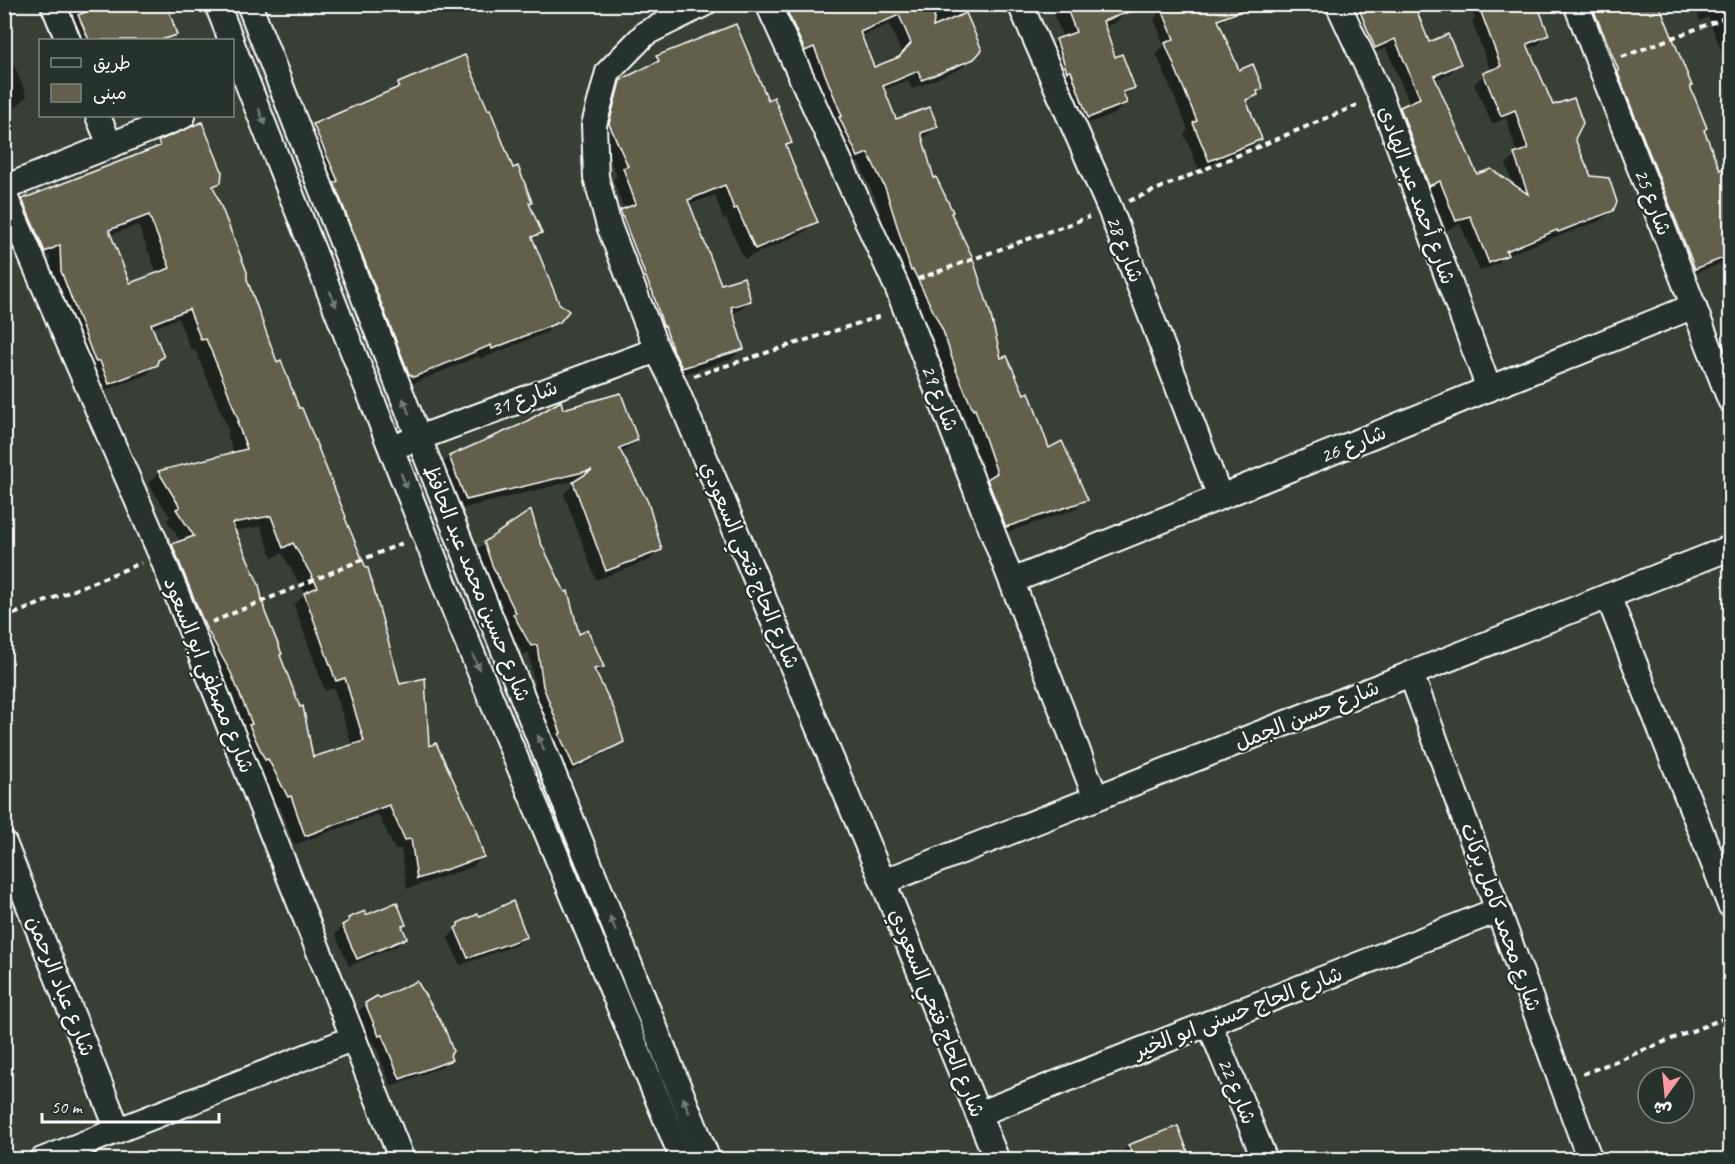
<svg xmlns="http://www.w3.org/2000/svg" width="1735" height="1164" font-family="Caveat,'Playpen Sans Arabic',sans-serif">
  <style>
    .shadow { fill: #0007; fill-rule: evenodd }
    .building { fill: #62604c; stroke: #fff; stroke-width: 1.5; fill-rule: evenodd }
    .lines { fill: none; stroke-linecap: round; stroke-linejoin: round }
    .minor-casing { stroke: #fff; stroke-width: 28 }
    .path { stroke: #fff; stroke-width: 4; stroke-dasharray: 6 4.5; stroke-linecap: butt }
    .minor { stroke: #26332d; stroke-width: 24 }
    .oneway { fill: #727a76 }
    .labels { text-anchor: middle; stroke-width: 4.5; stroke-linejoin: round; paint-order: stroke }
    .street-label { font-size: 21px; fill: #fff; stroke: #26332d }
  </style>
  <rect width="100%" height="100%" fill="#384036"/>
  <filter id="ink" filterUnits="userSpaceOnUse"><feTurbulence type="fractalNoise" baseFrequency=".0167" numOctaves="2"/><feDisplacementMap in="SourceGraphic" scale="12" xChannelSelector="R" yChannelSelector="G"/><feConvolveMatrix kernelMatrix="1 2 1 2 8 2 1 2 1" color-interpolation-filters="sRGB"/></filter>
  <g filter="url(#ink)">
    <!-- shadow -->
    <g class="shadow">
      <path d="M57,4H165L176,35L170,40H72Z"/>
      <path d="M770,4H961L980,50L962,68L912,89L908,80L883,90L895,120L936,126L926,136L921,138L932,180L949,214L1000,360L1048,450L1086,499L1076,509L996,536L978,490L987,481L965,418L963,419L947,380L934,341L903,279L901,280L876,200L858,162L848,166ZM889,24L902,54L898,59L873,69L860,37Z"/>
      <path d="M1050,4H1124L1126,12L1115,23L1103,27L1114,59L1133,88L1123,97L1126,103L1115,114L1077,127L1046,51L1057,40L1063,38Z"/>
      <path d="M1153,4H1228L1232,13L1219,24L1238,72L1261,88L1246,105L1260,139L1251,148L1199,170L1184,134L1188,130L1156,53L1164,46L1154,19L1158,15Z"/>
      <path d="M1343,4H1413L1428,44L1459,64L1449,74L1434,80L1476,176L1513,186L1506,164L1517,154L1506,118L1492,124L1474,84L1484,75L1491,72L1472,22L1475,19L1469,4H1535L1547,35L1537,45L1528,48L1552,107L1574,139L1590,178L1612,210L1602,220L1506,255L1497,264L1480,271L1460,224L1447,230L1430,190L1419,194L1391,118L1400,108L1410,104L1386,48L1365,56Z"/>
      <path d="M1582,4H1657L1719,172L1730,184V260L1685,277Z"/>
      <path d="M1694,4H1730V73L1708,17L1700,21Z"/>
      <path d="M4,41L27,96L15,108L4,112Z"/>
      <path d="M657,57L767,102L790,142L785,147L816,221L805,232L744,259L726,218L723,219L715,195L688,205L720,286L750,301L739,311L731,314L742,348L731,359L671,378L610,222L624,210L613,180L617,176L599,136L610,94L621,83L646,69Z"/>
      <path d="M1730,77V100L1724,83Z"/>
      <path d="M398,84L528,204L540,233L531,241L559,321L546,333L480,359L479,356L402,388L302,137L314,125L389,93Z"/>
      <path d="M159,143L219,182L212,189L399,685L428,748L483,856L472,867L407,889L401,849L395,850L378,814L294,845L280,806L277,807L257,768L162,556L173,545L181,542L167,520L170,517L148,483L159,473L234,454L227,434L229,432L195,349L191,350L178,318L151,329L162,356L156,364L146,375L98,393L51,282L50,255L34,262L12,211L23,201L151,151ZM138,225L157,274L129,285L110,235ZM261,526L272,558L282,553L305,594L294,605L325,691L334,688L352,746L312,759L264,612L234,531Z"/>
      <path d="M562,411L637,440L626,450L620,453L660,549L650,560L596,580L564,494L577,480L456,510L439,467L449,457Z"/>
      <path d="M539,542L578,636L602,667L595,674L623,741L614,749L566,774L552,744L554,742L536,695L529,652L523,654L506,623L508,621L485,574L476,551L485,543Z"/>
      <path d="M366,917L404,924L401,927L406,938L397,946L349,966L335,934L349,919Z"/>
      <path d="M459,925L525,937L517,945L460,965L448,938Z"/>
      <path d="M366,1004L449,1055L450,1059L442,1067L391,1086L374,1042L371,1043L358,1012Z"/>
      <path d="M1177,1128L1189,1160H1120L1122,1158L1120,1154L1128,1146Z"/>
    </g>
    <!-- building -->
    <g class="building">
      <path d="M106,4H167L177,35L161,40H89L78,15Z"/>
      <path d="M784,4H936L933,27L966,13L982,50L974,59L922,80L918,71L883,86L896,119L930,107L938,127L921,133L934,178L936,177L953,212L951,213L972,256L990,312L1001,358L1007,356L1024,394L1029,392L1049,448L1062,441L1088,500L1006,527L987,479L997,473L975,409L973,410L956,370L943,331L913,270L911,271L886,190L868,153L858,157L839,117L842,116L814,47L805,51ZM899,15L911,43L899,57L874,67L860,32Z"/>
      <path d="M1065,4H1142L1143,7L1103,21L1115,57L1122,54L1135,88L1123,92L1127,103L1088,118L1071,71L1067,72L1056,39L1076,32Z"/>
      <path d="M1172,4H1253V6L1218,20L1239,70L1253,64L1263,89L1257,91L1258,95L1246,100L1262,139L1209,161L1193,123L1197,121L1165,43L1174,39L1162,9Z"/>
      <path d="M1357,4H1414L1429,42L1448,34L1461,64L1434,76L1477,174L1491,169L1528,194L1514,154L1528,149L1515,110L1501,116L1483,73L1501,66L1478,4H1537L1549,35L1527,44L1553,105L1574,98L1583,123L1575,139L1591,176L1609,178L1617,202L1613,211L1558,232L1557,230L1506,251L1508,255L1489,263L1470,216L1456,221L1440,181L1429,186L1400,107L1420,98L1395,39L1375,48Z"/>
      <path d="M1591,4H1659L1692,86H1690L1707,128L1704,130L1720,170L1726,168L1731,179V255L1695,269L1617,71H1619Z"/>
      <path d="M736,24L768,100L774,97L792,143L786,145L802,187L818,222L755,249L737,208L734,209L725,185L688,200L721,284L744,277L751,301L731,307L744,349L682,368L672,348L665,326H663L652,290H651L620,210L636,204L623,168L628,166L609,124L620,81L626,77L659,61L656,56Z"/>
      <path d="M465,55L488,110L490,109L513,168L518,166L532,202L529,203L542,233L532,237L559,303L569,311L560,322L492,349L491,345L414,377L409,374L334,183L338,181L313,124L399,87L398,83Z"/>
      <path d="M202,122L222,171L221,183L213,186L247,272V279L277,362L281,360L299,408H302L346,517L345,518L366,568H368L400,684L425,678L429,746L436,743L474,824L484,857L417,879L411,839L405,840L389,805L305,836L291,796L288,797L268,759L265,760L249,725L252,724L231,673L205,626L172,544L194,536L176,509L180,507L158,471L247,449L237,422H239L225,384L206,339L201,340L189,309L151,324L164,357L158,360V365L109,384L100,361H95L61,271L60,245L45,252L22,199L160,146L158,141ZM149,215L170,268L130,283L109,230ZM271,516L283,548L293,543L318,587L304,593L336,681L345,678L364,741L313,757L303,706L300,707L280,655L282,654L265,612L259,585L232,523Z"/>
      <path d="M621,393L638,440L619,448L648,502L662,550L606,571L573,482L592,470L466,500L449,456L522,424L561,401L563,409Z"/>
      <path d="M531,510L540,541L565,592L568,591L579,634L588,630L604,667L594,669L615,711L624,742L574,767L559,734L561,733L543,686L537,645L531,646L513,614L516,613L492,565L484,542Z"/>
      <path d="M513,901L527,937L468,958L455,928L458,926V923L478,914L480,916Z"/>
      <path d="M397,902L406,925L402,926L407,938L357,959L342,925L349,921L348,918L365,911L366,915Z"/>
      <path d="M417,981L445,1029L453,1051L450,1055L452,1060L400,1079L382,1035L379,1036L365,1003L377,996L380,998Z"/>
      <path d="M1178,1126L1191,1160H1135L1128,1145Z"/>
    </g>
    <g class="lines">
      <!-- minor casing -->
      <g class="minor-casing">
        <g id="minor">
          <path d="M53,4L68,40"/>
          <path d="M217,4L231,40"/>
          <path d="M249,4L418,436L708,1160"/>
          <path d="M704,4L646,33L608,72L594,125L596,177L609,226L657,350L673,382L883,882L997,1160"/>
          <path d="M768,4L897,287L1096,798"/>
          <path d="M1020,4L1110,209L1220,497"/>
          <path d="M1338,4L1380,95L1489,389"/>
          <path d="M1576,4L1730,400"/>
          <path d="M232,44L462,629L683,1160"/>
          <path d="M98,116L110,145"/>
          <path d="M4,188L183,116"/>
          <path d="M4,194L161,555L402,1160"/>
          <path d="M405,443L657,350"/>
          <path d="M1012,581L1694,306"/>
          <path d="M1608,596L1730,905"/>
          <path d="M1411,674L1590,1160"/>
          <path d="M4,843L118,1130"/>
          <path d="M883,882L1730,548"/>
          <path d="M1209,1023L1265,1160"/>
          <path d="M978,1114L1498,910"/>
          <path d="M42,1160L354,1038"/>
        </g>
      </g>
      <!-- path -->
      <g class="path">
        <path d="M1622,57L1730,16"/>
        <path d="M1129,201L1360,104"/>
        <path d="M918,279L1089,217"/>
        <path d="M694,376L884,315"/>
        <path d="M4,618L141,563"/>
        <path d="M212,622L405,542"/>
        <path d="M1583,1074L1730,1016"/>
        <path d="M1307,1160L1328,1152"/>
      </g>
      <!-- minor -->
      <use href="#minor" class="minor"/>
    </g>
    <!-- one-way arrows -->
    <defs><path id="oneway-solid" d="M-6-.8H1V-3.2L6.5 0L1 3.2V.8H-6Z" transform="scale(1.5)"/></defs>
    <g class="oneway">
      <use href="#oneway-solid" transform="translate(262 117) rotate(69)"/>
      <use href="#oneway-solid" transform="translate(333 299) rotate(69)"/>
      <use href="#oneway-solid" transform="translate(406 406) rotate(-112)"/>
      <use href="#oneway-solid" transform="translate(404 481) rotate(69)"/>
      <use href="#oneway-solid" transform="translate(476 662) rotate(67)"/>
      <use href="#oneway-solid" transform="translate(541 743) rotate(-112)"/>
      <use href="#oneway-solid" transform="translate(613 924) rotate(-112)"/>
      <use href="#oneway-solid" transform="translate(686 1105) rotate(-112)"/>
    </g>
  </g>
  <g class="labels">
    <!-- street labels -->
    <g class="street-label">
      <text transform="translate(1417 195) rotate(70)" y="7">شارع أحمد عبد الهادى</text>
      <text transform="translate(1653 202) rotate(69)" y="7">شارع 25</text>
      <text transform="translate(1125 249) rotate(69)" y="7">شارع 28</text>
      <text transform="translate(524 398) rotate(-20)" y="7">شارع 31</text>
      <text transform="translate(940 398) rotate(69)" y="7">شارع 29</text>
      <text transform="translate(1353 444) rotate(-22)" y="7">شارع 26</text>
      <text transform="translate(750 565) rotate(67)" y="7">شارع الحاج فتحي السعودي</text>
      <text transform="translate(477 583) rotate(68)" y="7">شارع حسين محمد عبد الحافظ</text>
      <text transform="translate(209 675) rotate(68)" y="7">شارع مصطفي ابو السعود</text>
      <text transform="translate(1307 715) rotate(-22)" y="7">شارع حسن الجمل</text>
      <text transform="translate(1501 917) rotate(70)" y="7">شارع محمد كامل بركات</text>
      <text transform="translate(61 986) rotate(68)" y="7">شارع عباد الرحمن</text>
      <text transform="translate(1238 1012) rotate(-21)" y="7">شارع الحاج حسنى ابو الخير</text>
      <text transform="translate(937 1013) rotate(68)" y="7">شارع الحاج فتحي السعودي</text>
      <text transform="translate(1237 1091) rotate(68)" y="7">شارع 22</text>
    </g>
  </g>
  <!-- margin -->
  <rect width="1735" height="1164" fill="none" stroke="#26332d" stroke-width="24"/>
  <rect x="12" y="12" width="1711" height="1140" fill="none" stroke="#fff" stroke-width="2" filter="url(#ink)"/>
  <!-- legend -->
  <rect x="39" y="39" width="195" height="78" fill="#26332d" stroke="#7d8581" stroke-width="1.5"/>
  <rect x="51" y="58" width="30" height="9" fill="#26332d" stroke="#7d8581" stroke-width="1.5"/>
  <text x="93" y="69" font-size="18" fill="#ffffff">طريق</text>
  <rect x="51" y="84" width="30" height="18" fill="#62604c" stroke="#7d8581" stroke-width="1.5"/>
  <text x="93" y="99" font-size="18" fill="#ffffff">مبنى</text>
  <!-- north arrow -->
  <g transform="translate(1666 1095) rotate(195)"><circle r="28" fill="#26332d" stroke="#7d8581" stroke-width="1.5"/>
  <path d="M0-4.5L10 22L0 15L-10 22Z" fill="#ff9aa2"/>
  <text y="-9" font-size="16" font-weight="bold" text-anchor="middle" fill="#ffffff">ش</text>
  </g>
  <!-- scale -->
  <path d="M42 1113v9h177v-9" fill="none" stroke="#ffffff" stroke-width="3"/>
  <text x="51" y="1113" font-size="18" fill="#ffffff" stroke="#26332d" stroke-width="4.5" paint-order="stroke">50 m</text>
</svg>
